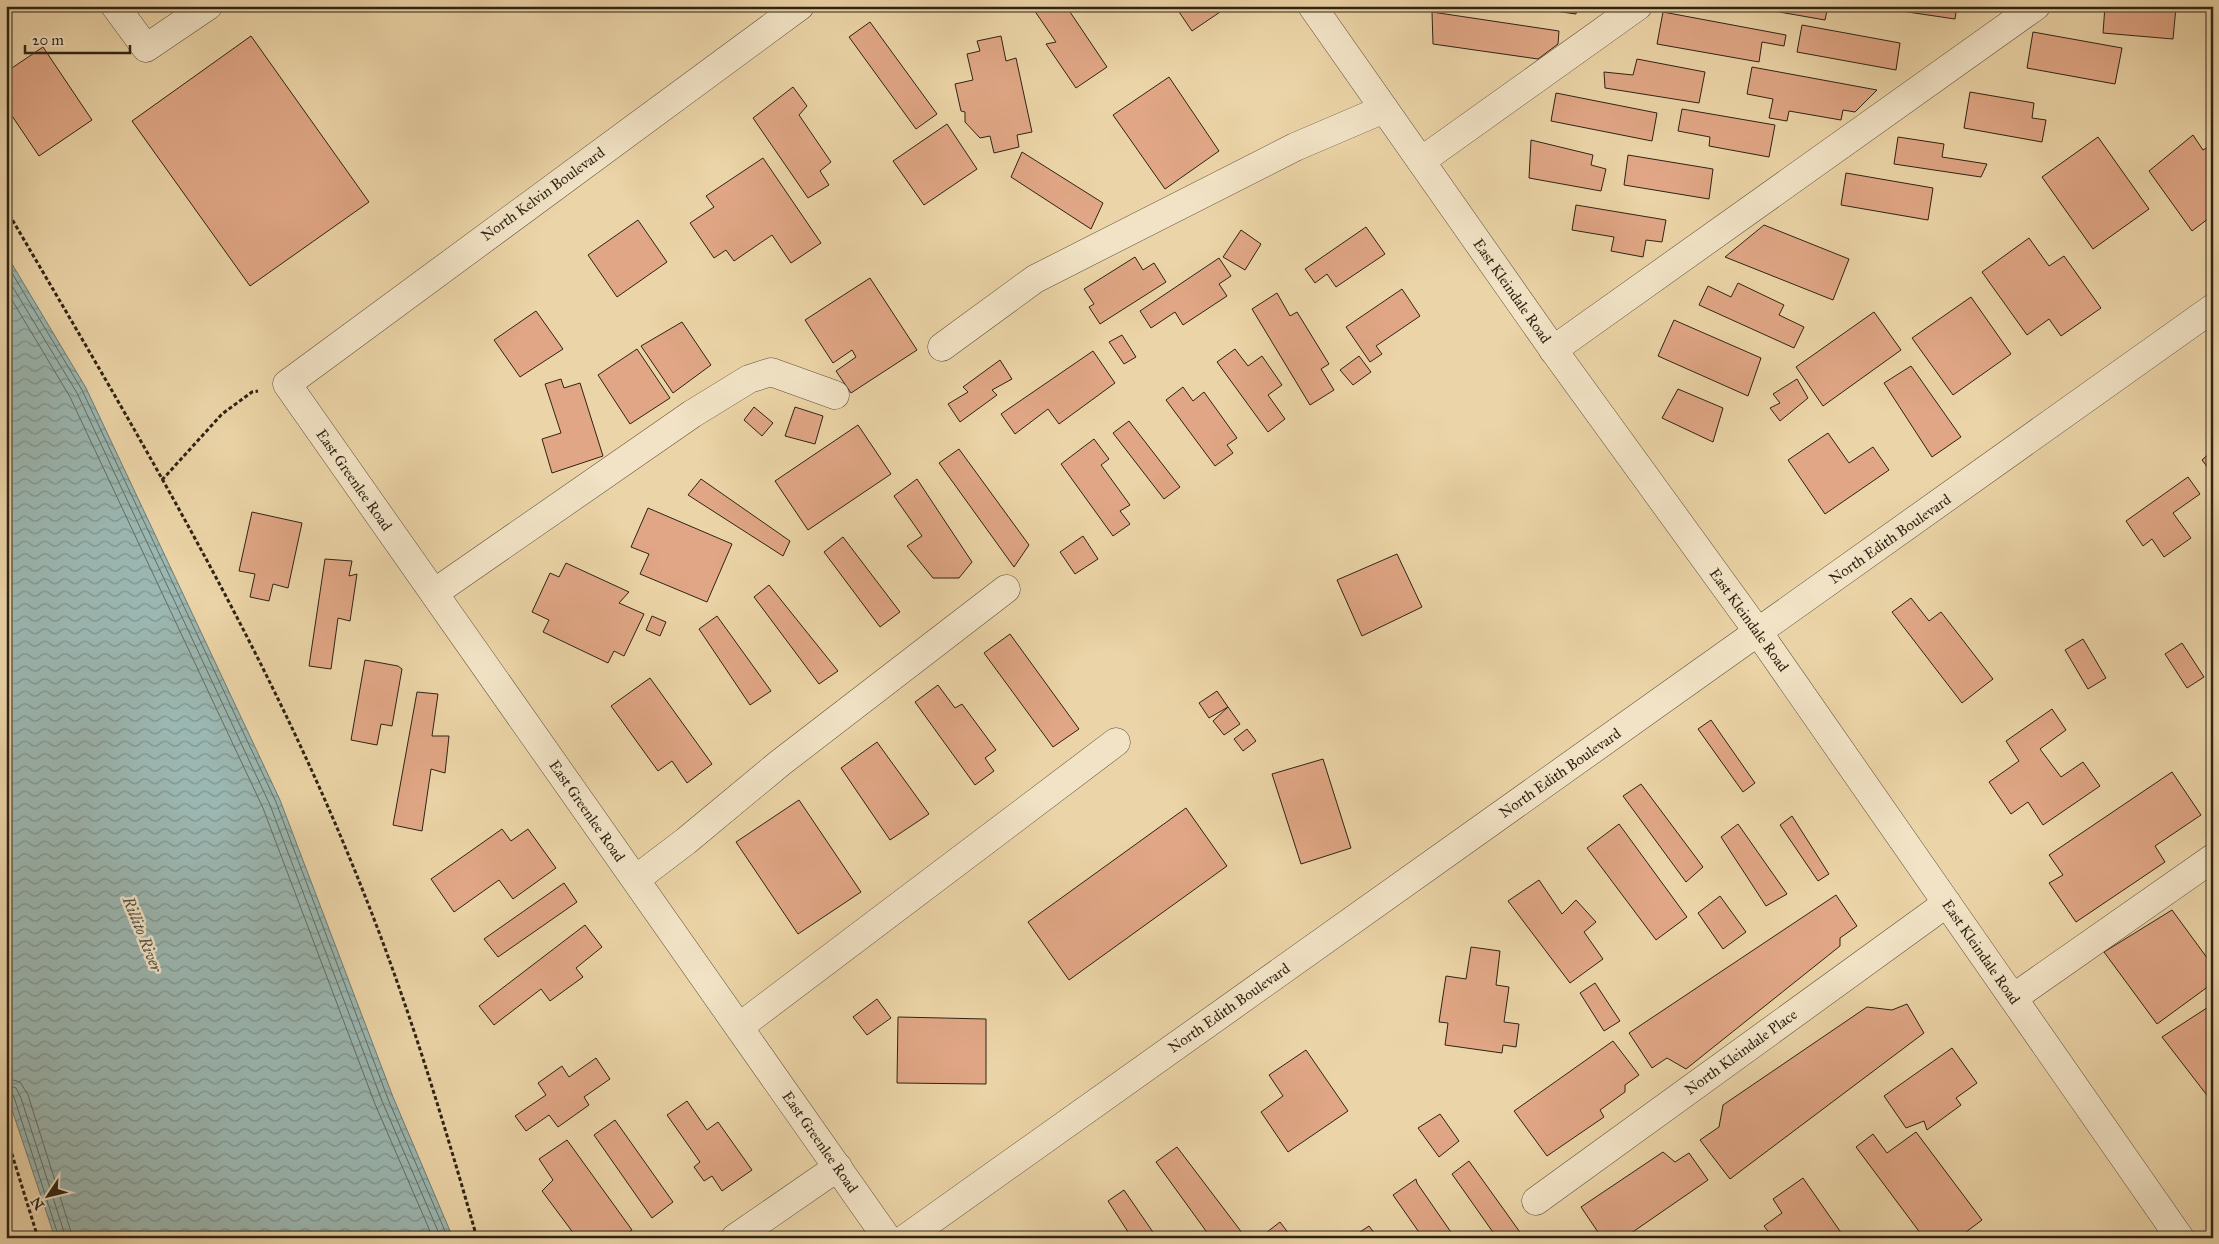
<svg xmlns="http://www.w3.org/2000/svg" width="2219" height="1244" font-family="'IM FELL Great Primer',serif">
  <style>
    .water { fill: url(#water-waves); stroke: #707c72 }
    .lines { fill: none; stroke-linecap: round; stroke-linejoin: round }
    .shore { stroke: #656d62; stroke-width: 1 }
    .building { fill: #e0a685; stroke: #2f2314 }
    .minor-casing { stroke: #5e4f39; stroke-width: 29 }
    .path { stroke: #2f2314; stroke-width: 3; stroke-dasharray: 4 2.5; stroke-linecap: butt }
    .minor { stroke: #f2e3c6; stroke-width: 28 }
    .labels { text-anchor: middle; stroke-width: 5; stroke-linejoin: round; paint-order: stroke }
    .street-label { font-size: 15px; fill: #2f2314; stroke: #f2e3c6 }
    .water-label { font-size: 16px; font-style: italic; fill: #4f4f43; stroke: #f2e3c6 }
  </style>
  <defs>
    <pattern id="water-waves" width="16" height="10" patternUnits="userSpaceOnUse" patternTransform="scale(1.25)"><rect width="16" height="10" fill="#9bb7b1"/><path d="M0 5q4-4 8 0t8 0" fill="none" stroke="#7f948f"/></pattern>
  </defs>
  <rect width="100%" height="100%" fill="#ebd4a7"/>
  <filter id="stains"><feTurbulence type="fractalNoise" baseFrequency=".004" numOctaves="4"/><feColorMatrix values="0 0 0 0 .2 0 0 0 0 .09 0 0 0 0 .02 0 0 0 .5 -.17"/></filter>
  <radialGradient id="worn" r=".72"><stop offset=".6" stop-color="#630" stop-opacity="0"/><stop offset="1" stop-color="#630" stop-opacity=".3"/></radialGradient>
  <!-- water -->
  <path class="water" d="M6,254L86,388L280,800L393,1097L453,1238H55L6,1092Z"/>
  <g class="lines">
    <!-- shore -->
    <g class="shore">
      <path d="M6,263L82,390L276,802L388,1099L448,1238"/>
      <path d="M6,276L77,393L270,805L382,1101L441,1238"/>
      <path d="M6,290L70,397L263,808L375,1104L433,1238"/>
      <path d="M6,1078L20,1082L28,1095L73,1238"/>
      <path d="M6,1085L16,1088L21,1098L66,1238"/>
      <path d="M6,1092L12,1093L15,1100L59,1238"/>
    </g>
  </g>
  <!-- building -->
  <g class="building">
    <path d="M1039,6H1066L1107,67L1076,88L1046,44L1056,42L1034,10Z"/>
    <path d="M1175,6H1221L1223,10L1192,31Z"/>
    <path d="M1519,6H1577L1576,14Z"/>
    <path d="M1745,6H1828L1825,20Z"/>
    <path d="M1867,6H1957L1955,19Z"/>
    <path d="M2105,6L2176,7L2173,39L2103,33Z"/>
    <path d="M1432,12L1559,31L1558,44L1538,59L1433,44Z"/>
    <path d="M1663,12L1786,35L1784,46L1762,42L1759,62L1657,44Z"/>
    <path d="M870,22L937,114L916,129L849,37Z"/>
    <path d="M1802,25L1900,43L1896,70L1797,52Z"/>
    <path d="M2033,32L2122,48L2115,84L2027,68Z"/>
    <path d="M251,36L369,202L250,286L132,121Z"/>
    <path d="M1001,36L1006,61L1016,58L1032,132L1017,135L1019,147L994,153L990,136L980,138L965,122V112L961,111L955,84L973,80L967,54L980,51L977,41Z"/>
    <path d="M43,47L92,120L39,156L6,107V72Z"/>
    <path d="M1637,59L1705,72L1699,103L1605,88L1604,72L1633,75Z"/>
    <path d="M1752,67L1877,90L1855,112L1843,110L1841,120L1789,111L1787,121L1769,118L1773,99L1747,94Z"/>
    <path d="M1169,77L1219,151L1165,189L1113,115Z"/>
    <path d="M793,87L807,106L799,115L831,162L820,171L829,185L808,198L753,118Z"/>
    <path d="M1970,92L2034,103L2032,118L2046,120L2042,142L1964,128Z"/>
    <path d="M1556,93L1657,113L1652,141L1551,121Z"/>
    <path d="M1682,109L1775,125L1769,157L1709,146L1710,137L1678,131Z"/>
    <path d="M947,124L977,169L924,205L893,161Z"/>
    <path d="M2193,135L2203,150L2213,144V215L2192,231L2149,171Z"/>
    <path d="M1898,137L1944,144L1942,157L1987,164L1981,177L1894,164Z"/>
    <path d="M2098,137L2149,209L2093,249L2042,177Z"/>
    <path d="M1531,140L1593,155L1591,165L1606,169L1601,191L1529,178Z"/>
    <path d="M1022,152L1103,203L1091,229L1011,177Z"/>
    <path d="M1628,155L1713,169L1709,199L1624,185Z"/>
    <path d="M763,158L821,243L791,263L772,235L734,261L726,250L714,258L690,223L714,207L706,196Z"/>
    <path d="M1846,173L1933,188L1928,220L1841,205Z"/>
    <path d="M1576,205L1666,220L1662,242L1646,240L1643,257L1611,251L1614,237L1572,230Z"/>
    <path d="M638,220L667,262L617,297L588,255Z"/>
    <path d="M1764,225L1849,259L1833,300L1725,257Z"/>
    <path d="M1366,227L1385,254L1336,287L1327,274L1315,283L1305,269Z"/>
    <path d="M1241,230L1261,244L1245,270L1223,257Z"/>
    <path d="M2029,238L2049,266L2064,256L2101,308L2061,336L2049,319L2027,335L1982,272Z"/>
    <path d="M1135,257L1143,270L1154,263L1166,282L1100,324L1089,307L1094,304L1084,289Z"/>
    <path d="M1219,258L1231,276L1219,284L1227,296L1183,325L1175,312L1151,328L1140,311Z"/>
    <path d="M870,278L917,350L851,393L836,371L856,357L852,350L833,363L805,320Z"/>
    <path d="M1738,283L1784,305L1779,315L1804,327L1794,348L1699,305L1708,286L1731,297Z"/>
    <path d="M1402,289L1420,316L1376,346L1382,354L1370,362L1346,327Z"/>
    <path d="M1277,293L1290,316L1297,312L1329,364L1321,369L1334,390L1310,405L1252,309Z"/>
    <path d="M1971,297L2011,354L1953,395L1912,338Z"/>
    <path d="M536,311L563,349L520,377L494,340Z"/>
    <path d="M1874,312L1901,350L1823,406L1796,367Z"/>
    <path d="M1674,320L1761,358L1748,396L1658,356Z"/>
    <path d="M682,322L711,365L673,393L641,346Z"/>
    <path d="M1122,335L1136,357L1124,364L1109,342Z"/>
    <path d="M637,349L670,398L630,424L598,375Z"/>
    <path d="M1235,349L1248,366L1262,356L1282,385L1268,395L1285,419L1268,432L1217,362Z"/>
    <path d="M1093,351L1115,383L1059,424L1048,409L1015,434L1001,414Z"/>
    <path d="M1359,356L1371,372L1353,385L1340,370Z"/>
    <path d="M1000,360L1012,379L992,390L997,395L960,422L948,404L968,392L963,387Z"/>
    <path d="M1911,366L1961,437L1932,457L1884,383Z"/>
    <path d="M561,379L564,388L580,383L603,456L552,473L542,439L561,433L545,384Z"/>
    <path d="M1797,379L1808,398L1780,421L1770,408L1780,403L1773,394Z"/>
    <path d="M1183,387L1193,401L1204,392L1237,438L1227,445L1233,453L1215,466L1166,400Z"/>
    <path d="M1678,389L1723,408L1713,442L1662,418Z"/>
    <path d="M754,407L773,423L762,436L744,420Z"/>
    <path d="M795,407L823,416L815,444L785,436Z"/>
    <path d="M1129,421L1180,487L1164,499L1113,433Z"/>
    <path d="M858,425L891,474L808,530L775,481Z"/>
    <path d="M1828,433L1849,463L1873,447L1889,470L1825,514L1788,460Z"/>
    <path d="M1094,439L1109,459L1101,465L1130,505L1120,511L1130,524L1113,536L1061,464Z"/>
    <path d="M959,449L1029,545L1014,567L939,463Z"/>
    <path d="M2213,450V474L2202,460Z"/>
    <path d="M2188,477L2200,494L2173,513L2191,538L2164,557L2152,539L2143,546L2126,521Z"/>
    <path d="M701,479L790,541L783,556L688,495Z"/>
    <path d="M917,479L972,562L959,578H933L907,546L922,536L894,496Z"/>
    <path d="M648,508L732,544L707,602L640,574L649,554L631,547Z"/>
    <path d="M252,512L302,523L288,588L273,584L269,601L250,597L255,574L239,571Z"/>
    <path d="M1083,536L1098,559L1075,574L1060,552Z"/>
    <path d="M843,537L900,612L880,627L824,552Z"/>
    <path d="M1397,554L1422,607L1362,636L1337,580Z"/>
    <path d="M325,559L352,561L349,576L357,574L350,621L338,618L331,669L309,666Z"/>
    <path d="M566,563L629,592L619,603L644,614L624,656L614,651L608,663L543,632L549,620L532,612L550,573L559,577Z"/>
    <path d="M769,585L838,671L819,684L754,597Z"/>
    <path d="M1911,598L1929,621L1941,612L1993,679L1962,703L1892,612Z"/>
    <path d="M652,616L666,622L660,636L646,630Z"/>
    <path d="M717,616L771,691L750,705L699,629Z"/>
    <path d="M1010,634L1079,729L1053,747L984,653Z"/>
    <path d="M2083,639L2106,678L2088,689L2065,650Z"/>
    <path d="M2182,643L2204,677L2187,688L2165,654Z"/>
    <path d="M365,660L398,666L402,669L392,726L381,724L377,745L351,740Z"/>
    <path d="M650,678L712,764L687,783L672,761L658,771L611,706Z"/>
    <path d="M938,685L955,708L962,704L996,750L985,758L994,771L975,785L915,702Z"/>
    <path d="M1217,691L1228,707L1209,718L1199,703Z"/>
    <path d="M417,692L438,694L432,736H449L445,773L431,769L422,831L393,825Z"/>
    <path d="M1228,707L1240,724L1224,735L1213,721Z"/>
    <path d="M2052,709L2066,730L2040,749L2061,777L2083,762L2100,786L2043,825L2028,802L2011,814L1989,782L2019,761L2006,741Z"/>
    <path d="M1711,720L1755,783L1743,792L1698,729Z"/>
    <path d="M1247,729L1256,741L1243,751L1234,739Z"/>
    <path d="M877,742L929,814L890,840L841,768Z"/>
    <path d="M1323,759L1351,848L1301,864L1272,774Z"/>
    <path d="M2172,772L2201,815L2155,846L2165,862L2076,922L2049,883L2063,875L2049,855Z"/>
    <path d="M1641,784L1703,867L1686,882L1623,796Z"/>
    <path d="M799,800L861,892L798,934L736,842Z"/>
    <path d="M1186,808L1227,866L1069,980L1028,922Z"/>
    <path d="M1792,816L1829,874L1818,881L1780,825Z"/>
    <path d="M1619,824L1687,917L1656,940L1587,848Z"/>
    <path d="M1738,824L1787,894L1766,906L1721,837Z"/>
    <path d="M502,829L511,841L528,829L556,868L513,899L499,880L454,912L431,879Z"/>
    <path d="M1539,880L1562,914L1576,900L1596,922L1584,932L1603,959L1570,983L1508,901Z"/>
    <path d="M564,883L577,902L498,957L484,939Z"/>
    <path d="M1836,895L1857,926L1840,938V946L1686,1069L1667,1058L1652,1068L1629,1033Z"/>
    <path d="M1720,896L1746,932L1723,949L1698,913Z"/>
    <path d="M2172,910L2213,966V983L2157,1024L2104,952Z"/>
    <path d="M585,925L602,947L576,968L583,977L550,1001L541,989L494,1025L479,1006Z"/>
    <path d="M1471,947L1500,951L1496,985L1509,987L1504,1022L1519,1024L1516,1047L1503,1045L1502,1053L1445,1045L1448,1023L1439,1022L1446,976L1466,979Z"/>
    <path d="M1595,983L1620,1021L1604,1031L1580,993Z"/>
    <path d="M877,999L891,1018L867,1035L853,1017Z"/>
    <path d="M1907,1004L1924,1033L1730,1179L1700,1140L1719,1127L1723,1105L1867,1007L1892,1010Z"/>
    <path d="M2213,1004V1103L2162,1037Z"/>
    <path d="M898,1017L986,1019V1084L897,1083Z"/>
    <path d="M1613,1041L1639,1075L1625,1085V1092L1600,1110L1604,1117L1547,1156L1514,1111Z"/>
    <path d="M1952,1048L1977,1083L1956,1098L1961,1105L1927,1130L1924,1121L1906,1128L1884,1096Z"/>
    <path d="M1306,1050L1348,1111L1288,1152L1261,1112L1283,1096L1269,1075Z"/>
    <path d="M596,1058L610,1079L584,1097L589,1105L558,1127L549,1115L526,1131L515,1116L546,1095L538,1083L562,1066L569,1077Z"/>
    <path d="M687,1101L707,1130L718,1122L752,1170L722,1191L712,1176L704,1181L694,1167L700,1162L667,1115Z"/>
    <path d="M1440,1114L1459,1141L1439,1157L1418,1128Z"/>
    <path d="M615,1120L673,1202L652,1218L594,1135Z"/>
    <path d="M1916,1132L1982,1220L1958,1238H1924L1856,1147L1873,1134L1887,1153Z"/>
    <path d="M567,1140L632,1230L621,1238H577L542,1191L553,1180L539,1159Z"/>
    <path d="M1177,1147L1246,1238H1211L1156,1162Z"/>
    <path d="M1663,1152L1675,1162L1689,1153L1708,1180L1624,1238H1602L1581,1207Z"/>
    <path d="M1469,1161L1522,1235L1518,1238H1497L1452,1174Z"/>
    <path d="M1803,1178L1842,1234L1837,1238H1773L1764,1226L1782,1213L1773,1199Z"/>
    <path d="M1416,1179L1417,1183L1455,1238H1423L1393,1195Z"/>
    <path d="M1124,1190L1157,1238H1132L1108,1201Z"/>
    <path d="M1280,1222L1292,1238H1264L1262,1236Z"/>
    <path d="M1369,1226L1378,1238H1351Z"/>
  </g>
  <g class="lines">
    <!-- minor casing -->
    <g class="minor-casing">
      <g id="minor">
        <path d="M115,6L146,48L208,6"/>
        <path d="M800,6L287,384L887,1238"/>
        <path d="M1312,6L1557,355L1758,632L2180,1238"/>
        <path d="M1421,161L1638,6"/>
        <path d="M942,347L1035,279L1295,147L1384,109"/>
        <path d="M1553,350L2036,6"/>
        <path d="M434,593L692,414L749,379L771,372L835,395"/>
        <path d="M636,879L686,841L780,763L1006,589"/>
        <path d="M2013,998L2213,858"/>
        <path d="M739,1027L1116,742"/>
        <path d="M1536,1201L1947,903"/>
        <path d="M735,1238L838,1167"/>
        <path d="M906,1238L2213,308"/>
      </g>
    </g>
    <!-- path -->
    <g class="path">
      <path d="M6,209C134,428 267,649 361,886C407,1000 443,1119 477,1238"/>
      <path d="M162,480L222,414L252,392L258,391"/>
      <path d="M6,1135L38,1238"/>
    </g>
    <!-- minor -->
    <use href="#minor" class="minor"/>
  </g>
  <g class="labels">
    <!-- street labels -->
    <g class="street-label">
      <text transform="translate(543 194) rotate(-36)" y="5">North Kelvin Boulevard</text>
      <text transform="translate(1512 291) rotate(55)" y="5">East Kleindale Road</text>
      <text transform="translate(354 480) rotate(55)" y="5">East Greenlee Road</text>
      <text transform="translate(1890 539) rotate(-35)" y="5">North Edith Boulevard</text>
      <text transform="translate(1749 620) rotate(54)" y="5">East Kleindale Road</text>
      <text transform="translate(1560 773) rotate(-35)" y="5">North Edith Boulevard</text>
      <text transform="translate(587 811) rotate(55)" y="5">East Greenlee Road</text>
      <text transform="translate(1981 952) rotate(55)" y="5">East Kleindale Road</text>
      <text transform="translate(1229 1008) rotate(-35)" y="5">North Edith Boulevard</text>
      <text transform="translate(1741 1052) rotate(-36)" y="5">North Kleindale Place</text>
      <text transform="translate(820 1142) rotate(55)" y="5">East Greenlee Road</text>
    </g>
    <!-- water labels -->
    <g class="water-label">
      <text transform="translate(143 934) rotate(68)" y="6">Rillito River</text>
    </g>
  </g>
  <!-- margin -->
  <rect width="2219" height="1244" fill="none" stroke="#ebd4a7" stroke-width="25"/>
  <rect x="8" y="8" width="2204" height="1229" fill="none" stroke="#2f2314" stroke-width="2.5"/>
  <rect x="12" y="12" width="2194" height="1219" fill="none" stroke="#2f2314"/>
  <!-- north arrow -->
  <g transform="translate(48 1196) rotate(235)" stroke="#f2e3c6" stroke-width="4" paint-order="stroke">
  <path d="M0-4L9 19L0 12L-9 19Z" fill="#2f2314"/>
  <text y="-8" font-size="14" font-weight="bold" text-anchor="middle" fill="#2f2314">N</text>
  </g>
  <!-- scale -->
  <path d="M25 45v8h105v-8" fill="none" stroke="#2f2314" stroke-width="2.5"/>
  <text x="32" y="45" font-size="15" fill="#2f2314" stroke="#f2e3c6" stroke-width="4" paint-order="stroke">20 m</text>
  <rect width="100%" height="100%" filter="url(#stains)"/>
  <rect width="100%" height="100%" fill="url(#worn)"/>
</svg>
